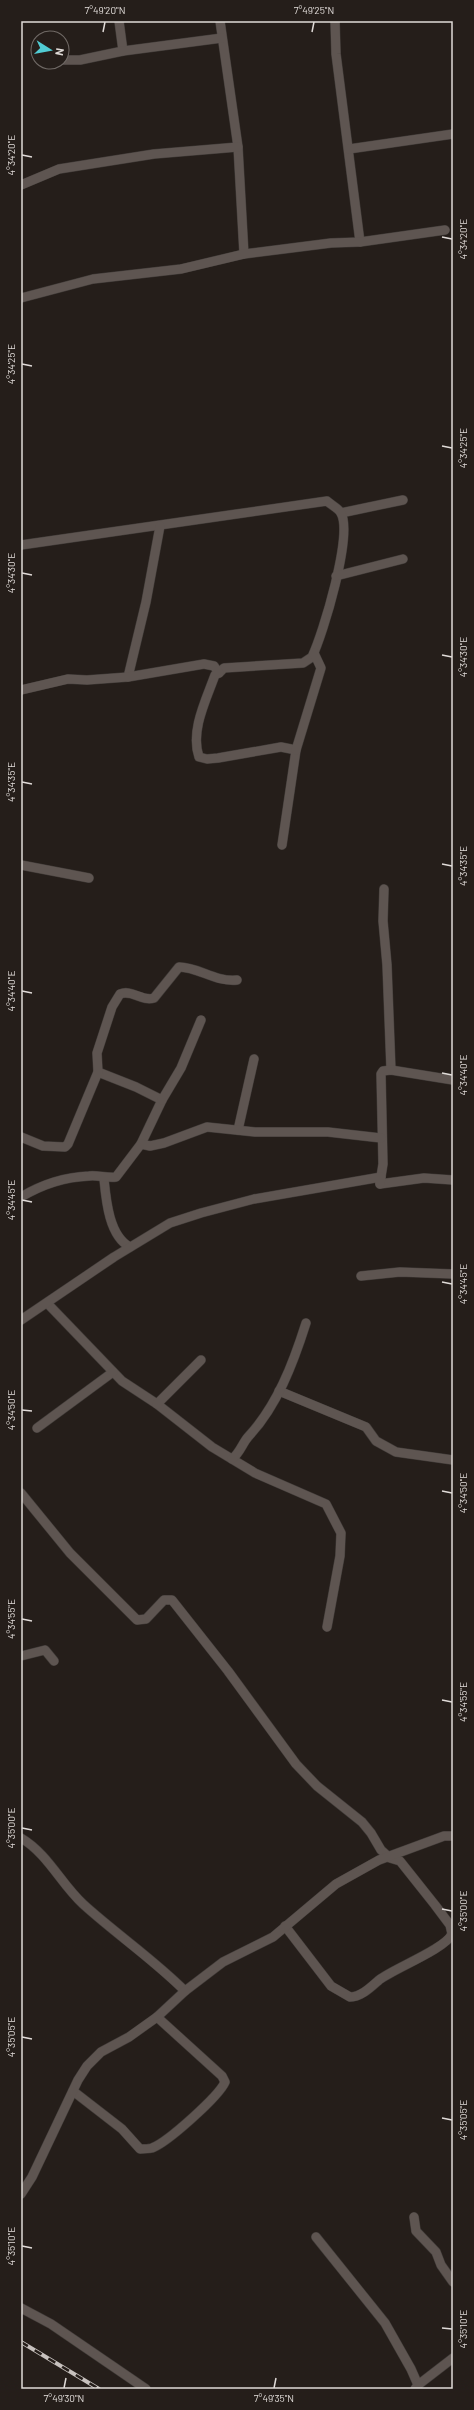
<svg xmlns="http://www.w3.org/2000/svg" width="474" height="2410" font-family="Barlow,sans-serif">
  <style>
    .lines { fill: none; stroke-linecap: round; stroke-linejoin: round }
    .minor-casing { stroke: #403b38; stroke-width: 10 }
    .minor { stroke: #5e5551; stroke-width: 9 }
    .rail-casing { stroke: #c7c1be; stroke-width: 4 }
    .rail { stroke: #251e1a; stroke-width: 2.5; stroke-dasharray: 8; stroke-linecap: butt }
    .ticks { fill: none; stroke: #e0dbd8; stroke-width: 1.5 }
    .neatline { fill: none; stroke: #e0dbd8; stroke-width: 1.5 }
    .ticks-label { font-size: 10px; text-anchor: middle; fill: #e0dbd8 }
  </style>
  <rect width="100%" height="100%" fill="#251e1a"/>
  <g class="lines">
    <!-- minor casing -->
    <g class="minor-casing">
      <g id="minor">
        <path d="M119,21L123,51"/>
        <path d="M220,21L238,147L244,254"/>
        <path d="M335,21L336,54L360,242"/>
        <path d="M64,60H80L123,51L222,38"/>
        <path d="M349,149L453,134"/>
        <path d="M21,185L59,169L154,154L238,147"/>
        <path d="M21,298L93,279L181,269L244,254L331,243L360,242L445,230"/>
        <path d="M341,513L403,500"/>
        <path d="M21,545L327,501C331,505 338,508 341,513C353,535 323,634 312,657L303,663L224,668L219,673"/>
        <path d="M336,576L403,559"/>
        <path d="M128,677L146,602L160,526"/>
        <path d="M21,690L68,679L87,680L128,677L204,664L214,666L219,673L215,675C206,700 190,731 199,757L207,759L218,758L281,747L296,750L282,845"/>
        <path d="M296,750L321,668L314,653"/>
        <path d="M21,865L89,878"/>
        <path d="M384,889L383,921L387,965L391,1070"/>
        <path d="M98,1072L136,1087L162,1100L141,1144"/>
        <path d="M162,1100L181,1068L201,1020"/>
        <path d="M238,1130L254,1059"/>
        <path d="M21,1137L43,1146L65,1147L68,1144L98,1072L97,1053L112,1007L120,994C132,989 142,1002 154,998L179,967C199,967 214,982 237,980"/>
        <path d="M104,1179C106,1200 109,1236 130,1247"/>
        <path d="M380,1183L383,1164L381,1074L383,1071L391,1070L453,1080"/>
        <path d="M380,1184L424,1178L453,1180"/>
        <path d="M21,1197C41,1185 65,1177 89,1176C98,1175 106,1178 116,1177L141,1144L150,1146L164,1143L207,1127L255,1132H328L381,1138"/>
        <path d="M361,1276L400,1272L453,1274"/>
        <path d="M47,1303L122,1381L157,1404L212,1447L255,1473L326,1504L341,1533L340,1556L327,1627"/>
        <path d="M21,1320L114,1257L170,1223L201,1213L254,1199L381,1177L380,1184"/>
        <path d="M279,1391L366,1427L376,1441L396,1452L453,1460"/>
        <path d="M157,1404L201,1360"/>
        <path d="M37,1428L113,1372"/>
        <path d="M232,1459C240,1453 242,1444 248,1437C277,1406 293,1364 306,1323"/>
        <path d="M21,1493L70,1553L137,1620L146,1619L164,1600H172L228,1671L296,1764L317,1786L362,1822L371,1833L381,1850L390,1858L400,1861L435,1905L450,1925L452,1934C445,1949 395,1968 379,1980C371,1987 361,1997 350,1997L331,1986L285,1926"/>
        <path d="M21,1656L45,1650L54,1661"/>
        <path d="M21,1838C48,1854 61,1884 83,1904C116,1934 153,1959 185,1991"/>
        <path d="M73,2091L122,2129L140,2149C144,2149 148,2149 152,2148C168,2142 219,2096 225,2082L222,2076L157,2017"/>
        <path d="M21,2194L32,2177L78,2080L87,2066L101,2052L129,2037L157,2017L185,1991L223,1962L273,1937L336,1884L379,1860L444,1836H453"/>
        <path d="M414,2217L416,2231L436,2252L441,2265L453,2282"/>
        <path d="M316,2237L385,2323L411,2369L418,2385L415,2389"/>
        <path d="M21,2308L51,2324L146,2389"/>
        <path d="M418,2385L453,2358"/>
      </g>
    </g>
    <!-- minor -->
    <use href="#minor" class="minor"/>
    <!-- rail casing -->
    <g class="rail-casing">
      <path id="rail" d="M21,2342L99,2389"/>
    </g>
    <!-- rail -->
    <use href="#rail" class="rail"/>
  </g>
  <!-- ticks -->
  <path class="ticks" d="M103,32L105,22M312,32L314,22M22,155L32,157M442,237L452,239M22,364L32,366M442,446L452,448M22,573L32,575M442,655L452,657M22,782L32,784M442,864L452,866M22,991L32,993M442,1073L452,1075M22,1200L32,1202M442,1282L452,1284M22,1410L32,1411M442,1491L452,1493M22,1619L32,1621M442,1700L452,1702M22,1828L32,1830M442,1909L452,1911M22,2037L32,2039M442,2118L452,2120M22,2246L32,2248M442,2328L452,2329M64,2388L66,2378M274,2388L276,2378"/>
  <!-- border -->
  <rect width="474" height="2410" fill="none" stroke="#251e1a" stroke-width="44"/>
  <!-- north arrow -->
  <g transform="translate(50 50) rotate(101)"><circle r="19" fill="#251e1a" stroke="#706a66"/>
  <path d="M0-3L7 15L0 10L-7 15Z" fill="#51ccd3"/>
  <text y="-6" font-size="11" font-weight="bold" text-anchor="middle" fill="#e0dbd8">N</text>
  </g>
  <rect x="22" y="22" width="430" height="2366" class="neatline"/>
  <g class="ticks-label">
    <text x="105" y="14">7°49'20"N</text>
    <text x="314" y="14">7°49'25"N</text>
    <text transform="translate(11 155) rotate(-90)" y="4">4°34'20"E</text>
    <text transform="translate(463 239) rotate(-90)" y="4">4°34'20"E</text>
    <text transform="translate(11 364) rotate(-90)" y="4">4°34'25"E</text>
    <text transform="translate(463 448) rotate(-90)" y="4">4°34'25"E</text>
    <text transform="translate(11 573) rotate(-90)" y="4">4°34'30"E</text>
    <text transform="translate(463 657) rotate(-90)" y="4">4°34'30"E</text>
    <text transform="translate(11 782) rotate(-90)" y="4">4°34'35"E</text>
    <text transform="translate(463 866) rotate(-90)" y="4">4°34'35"E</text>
    <text transform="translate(11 991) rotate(-90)" y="4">4°34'40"E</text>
    <text transform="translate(463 1075) rotate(-90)" y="4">4°34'40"E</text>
    <text transform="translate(11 1200) rotate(-90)" y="4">4°34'45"E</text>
    <text transform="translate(463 1284) rotate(-90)" y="4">4°34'45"E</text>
    <text transform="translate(11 1410) rotate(-90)" y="4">4°34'50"E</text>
    <text transform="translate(463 1493) rotate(-90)" y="4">4°34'50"E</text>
    <text transform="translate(11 1619) rotate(-90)" y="4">4°34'55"E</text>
    <text transform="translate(463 1702) rotate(-90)" y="4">4°34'55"E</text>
    <text transform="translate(11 1828) rotate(-90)" y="4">4°35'00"E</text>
    <text transform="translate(463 1911) rotate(-90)" y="4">4°35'00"E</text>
    <text transform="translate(11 2037) rotate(-90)" y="4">4°35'05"E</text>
    <text transform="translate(463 2120) rotate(-90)" y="4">4°35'05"E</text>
    <text transform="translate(11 2246) rotate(-90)" y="4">4°35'10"E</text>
    <text transform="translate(463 2329) rotate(-90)" y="4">4°35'10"E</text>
    <text x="64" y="2402">7°49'30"N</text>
    <text x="274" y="2402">7°49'35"N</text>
  </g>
</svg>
